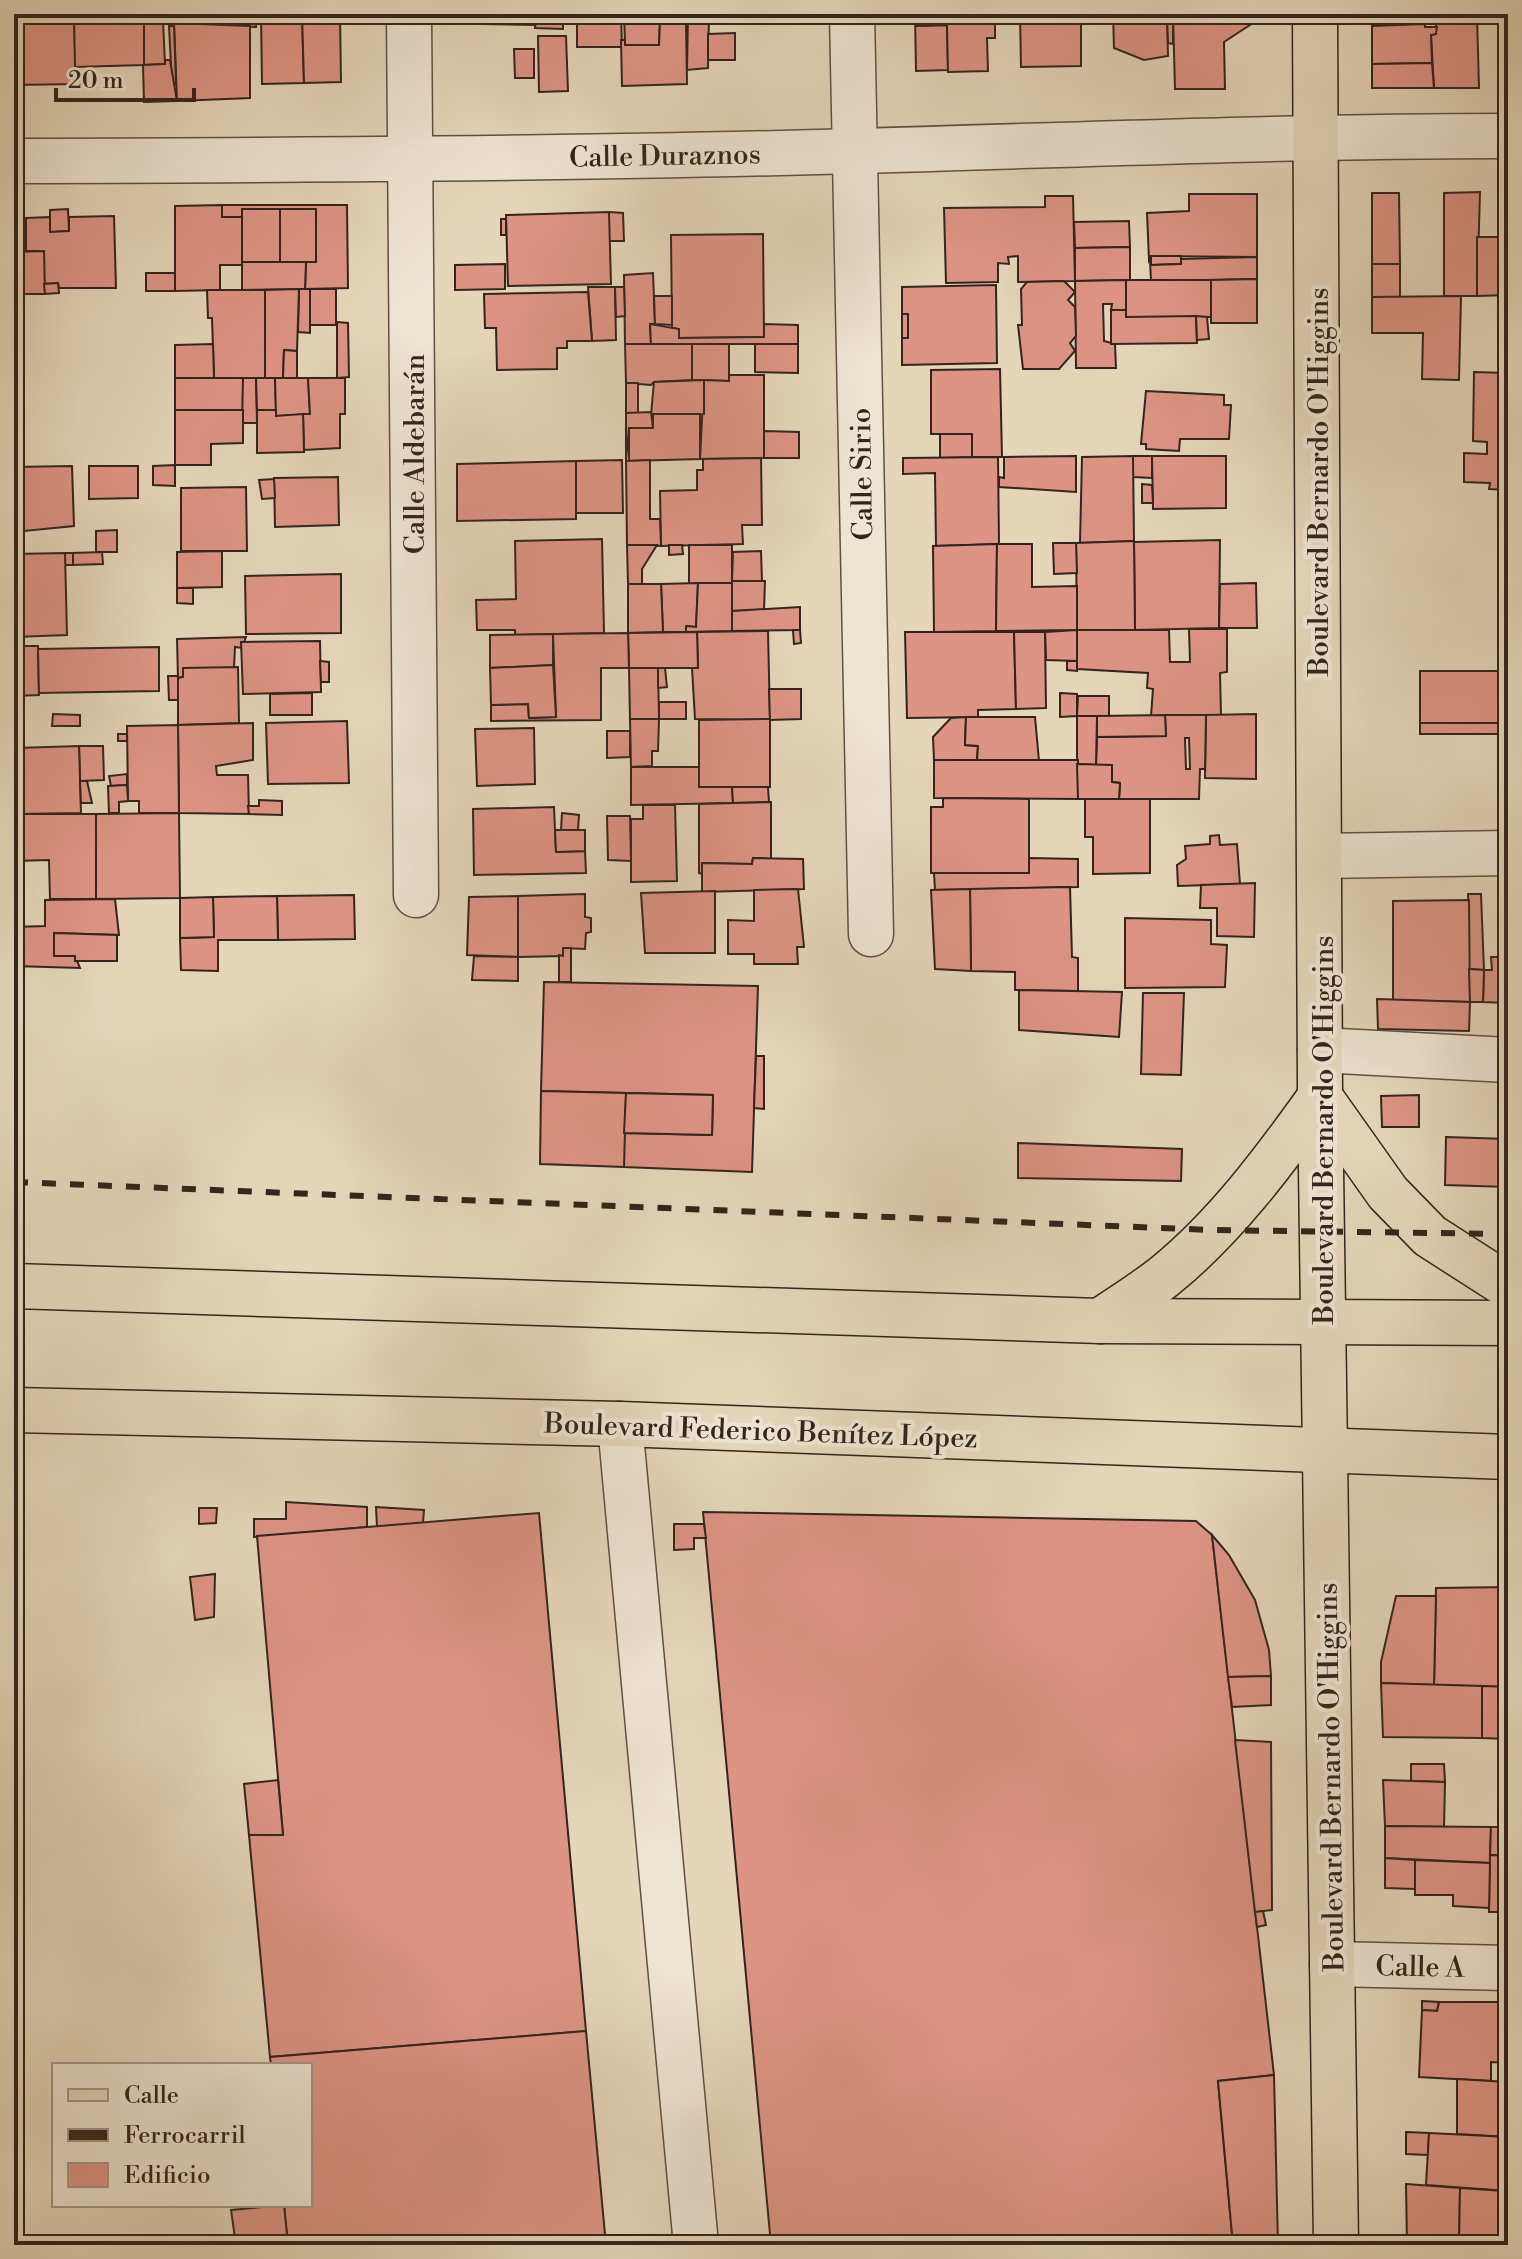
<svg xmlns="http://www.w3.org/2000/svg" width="1522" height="2259" font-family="'Libre Bodoni',serif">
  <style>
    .building { fill: #de9485; stroke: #33241d; stroke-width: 2; fill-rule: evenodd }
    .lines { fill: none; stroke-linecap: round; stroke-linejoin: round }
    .minor-casing { stroke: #605044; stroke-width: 47 }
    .major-casing { stroke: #33241d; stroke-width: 47 }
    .minor { stroke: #eee4d2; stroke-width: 44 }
    .major { stroke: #e5d6ba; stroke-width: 44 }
    .rail { stroke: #33241d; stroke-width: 6; stroke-dasharray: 14 14; stroke-linecap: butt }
    .labels { text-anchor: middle; stroke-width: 8; stroke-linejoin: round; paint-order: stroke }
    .street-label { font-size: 28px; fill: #33241d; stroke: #eee4d2 }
  </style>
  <rect width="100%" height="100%" fill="#e5d6ba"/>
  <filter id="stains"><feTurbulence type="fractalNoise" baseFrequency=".0025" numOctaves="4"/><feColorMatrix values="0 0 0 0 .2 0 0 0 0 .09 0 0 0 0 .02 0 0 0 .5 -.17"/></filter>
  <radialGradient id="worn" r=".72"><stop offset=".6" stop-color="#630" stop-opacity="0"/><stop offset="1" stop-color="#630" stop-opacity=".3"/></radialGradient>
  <!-- building -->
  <g class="building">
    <path d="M14,14H74L76,84L14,85Z"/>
    <path d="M174,14H256V27L174,23Z"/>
    <path d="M261,14H302L304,83L262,84Z"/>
    <path d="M302,14H340L341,82L304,83Z"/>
    <path d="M450,14H467V20L451,22Z"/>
    <path d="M483,14H537V25L483,24Z"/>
    <path d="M537,14H563V29L535,28Z"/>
    <path d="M577,14H621L622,47H577Z"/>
    <path d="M624,14H688V20L660,21L659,45H625Z"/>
    <path d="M688,14H709L708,68L687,70Z"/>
    <path d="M915,14L917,26L947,25L948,70L916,71Z"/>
    <path d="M917,14H995V38H987L988,71L948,72L947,25L917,26Z"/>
    <path d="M1020,14H1081V66L1021,67Z"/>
    <path d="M1113,14H1167L1168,56L1144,60L1114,48Z"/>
    <path d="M1167,14H1173V44L1168,43Z"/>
    <path d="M1173,14H1256V21L1224,42L1225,89H1175Z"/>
    <path d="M1388,14H1485L1388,17Z"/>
    <path d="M1477,15L1479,88H1434L1431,35L1436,34V16Z"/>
    <path d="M144,16V65L75,67L74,17Z"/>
    <path d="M144,20L163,21L165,64L144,65Z"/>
    <path d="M686,20L687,84L622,86L621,40H625V45H659L660,21Z"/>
    <path d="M174,23L250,26V98L177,101Z"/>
    <path d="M1425,24V27H1437L1436,34L1431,35L1432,63L1372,64V26Z"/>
    <path d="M169,26H174L176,84H172Z"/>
    <path d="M735,33V60H708V34Z"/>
    <path d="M538,36H566L568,91L539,92Z"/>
    <path d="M514,49H534V78H515Z"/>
    <path d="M165,60H170L177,101L144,102L143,65L165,64Z"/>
    <path d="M1432,63L1434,88H1372V64Z"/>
    <path d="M1480,192L1477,296H1444V193Z"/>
    <path d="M1372,193H1399L1400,264H1372Z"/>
    <path d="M1189,194H1257V257L1151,256L1149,260L1147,213L1189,211Z"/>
    <path d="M1045,196H1073L1075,281L1018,282V256L1008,257L1009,264L998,263V282L946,283L944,208L1045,207Z"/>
    <path d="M222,205V217H242V265H220V290L175,291V206Z"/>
    <path d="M222,205H347L348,288L305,289L306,262H316V209H242V217H222Z"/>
    <path d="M68,209L69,231L50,232V210Z"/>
    <rect x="242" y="209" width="38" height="53"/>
    <rect x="280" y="209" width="36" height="53"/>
    <path d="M609,212L623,213L624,241H609Z"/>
    <path d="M609,212L611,284L508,286L506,215Z"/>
    <path d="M114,216L116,288H59L58,283L44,284V251H26V218L50,217V232L69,231V217Z"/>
    <rect x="501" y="219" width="5" height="16"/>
    <path d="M1129,221L1130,247L1075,248L1074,222Z"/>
    <path d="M763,234L764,337L679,338V329L672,328L671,235Z"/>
    <path d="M1477,237H1508V295L1477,296Z"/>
    <path d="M1130,247V280L1075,281V248Z"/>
    <path d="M44,251L45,294H14V252Z"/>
    <path d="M1151,256H1181V264L1151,265Z"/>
    <path d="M1257,257V279L1151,281L1150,260L1151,265L1181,264V259Z"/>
    <path d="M242,262H306L305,289L242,290Z"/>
    <path d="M505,264V289L455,290V265Z"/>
    <rect x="1372" y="264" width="28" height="33"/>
    <rect x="146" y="273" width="29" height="18"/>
    <path d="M653,273L655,324H650L651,344H625L624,275Z"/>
    <path d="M1257,279V323H1211V280Z"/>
    <path d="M1126,280V310H1111L1112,304H1103L1104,341L1115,344L1116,368H1076L1075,281Z"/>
    <rect x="1126" y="280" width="85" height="37"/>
    <path d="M1064,281L1075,292L1068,300L1075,307L1076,336L1070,343L1075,351L1059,369H1023L1018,325H1022L1021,289L1027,282Z"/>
    <path d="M58,283L59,293L45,294L44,284Z"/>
    <path d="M996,285L997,363L902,365V338H908V314H902V287Z"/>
    <path d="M588,287H615L616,340L592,341Z"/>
    <path d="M615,287H624L625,316L616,317Z"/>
    <path d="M299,289H310V333L298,332Z"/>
    <path d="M299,289L297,351L284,350L283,378H265V290Z"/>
    <rect x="310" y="289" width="26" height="36"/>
    <path d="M207,290H265V378H214L212,318H208Z"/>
    <path d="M588,292L592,341H567V348H557V369L497,370L496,328H485L484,294Z"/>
    <path d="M654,296H672V325L655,324Z"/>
    <path d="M1461,296L1459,380L1422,379L1423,333H1372V297Z"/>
    <path d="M1111,310H1126V317L1196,316L1197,343L1111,344Z"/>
    <rect x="902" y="314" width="6" height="24"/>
    <path d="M1196,316L1207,317L1209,339L1197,340Z"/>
    <path d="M337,322L348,323L349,377L337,378Z"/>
    <path d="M650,324L679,329V338L764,337V324L798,325V344H651Z"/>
    <path d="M213,344L214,378H175V345Z"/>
    <path d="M625,344H692V380L654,382L651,385L626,383Z"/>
    <path d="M692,344H729V381L692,380Z"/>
    <path d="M755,344H798V373L755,372Z"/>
    <path d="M284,350L297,351V378H283Z"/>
    <path d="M1000,369L1002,457H972V434H931V370Z"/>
    <path d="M1474,372L1508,373V490L1489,489L1490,483L1464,482V453L1487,454V442L1473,441Z"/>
    <path d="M729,375H764V458L700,459L704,380L729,381Z"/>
    <rect x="175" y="378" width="68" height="32"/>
    <path d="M243,378H256L257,423H242Z"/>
    <path d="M256,378H275L276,410H257Z"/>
    <path d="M275,378H308L310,414L276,416Z"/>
    <path d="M308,378H345V414H340V448L304,450L303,414H310Z"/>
    <path d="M704,380V414L651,415L654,382Z"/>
    <rect x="626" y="383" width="12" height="30"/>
    <path d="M1146,391L1224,395V405H1231L1229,439H1180L1179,451L1146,449V444H1141Z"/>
    <path d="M175,410H243V443L211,444V465H175Z"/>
    <path d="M257,410H276V416L303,414L304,452L257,453Z"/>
    <path d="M651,412L653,428H629L626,461V413Z"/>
    <path d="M653,414H700V459L629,461V428H653Z"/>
    <path d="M764,431L799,432V458H764Z"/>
    <path d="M940,434H972V457L940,458Z"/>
    <path d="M1076,456V492L999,487V477L1004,478V457Z"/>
    <path d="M1133,456H1152V478L1133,477Z"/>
    <path d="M1133,456L1134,541L1080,543L1082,457Z"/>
    <path d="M1152,456H1226V508L1153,509Z"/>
    <path d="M998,457L999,544L936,546L935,473L903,474V458Z"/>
    <path d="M761,458L762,525H742L743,544L661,546L660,491L697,490V470H703V459Z"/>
    <path d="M622,460L623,513H576V461Z"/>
    <path d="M650,460V519H660L661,546L627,545L626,461Z"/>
    <path d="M576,461V519L457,521V464Z"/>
    <path d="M175,465V486L153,485V466Z"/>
    <path d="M72,466L74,526L14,532V467Z"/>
    <path d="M89,466H138V498L89,499Z"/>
    <path d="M338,477L339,525L275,527L274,478Z"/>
    <path d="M274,479L275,498L262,499L259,480Z"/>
    <path d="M1142,484L1152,485L1153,503H1142Z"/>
    <path d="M246,487L247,551H181V488Z"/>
    <path d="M117,530V552H96V531Z"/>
    <path d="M602,539L604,633L515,635V630H477L476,600L516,599L515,541Z"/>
    <path d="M1220,540L1219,628L1135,630L1134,542Z"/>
    <path d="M1134,541L1135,630H1077L1076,543Z"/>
    <path d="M1053,543H1076L1077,573L1054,574Z"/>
    <path d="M997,544L996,631L934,632L933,546Z"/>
    <path d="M997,544H1032V587L1077,586V630L996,631Z"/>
    <path d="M627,545H657L642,569V584H628Z"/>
    <path d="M669,545H682L683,554L669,555Z"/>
    <path d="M689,545H732V583L689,584Z"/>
    <path d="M222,551V587L177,588V552Z"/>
    <path d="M761,551L762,581H732L733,552Z"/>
    <path d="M102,552L103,564L73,565V553Z"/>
    <rect x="65" y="553" width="8" height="12"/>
    <path d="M65,553L67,635L14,637V554Z"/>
    <path d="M341,574V633L246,634L245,576Z"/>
    <path d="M732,581H765L764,610L732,611Z"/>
    <path d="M698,583L696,627L686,626V632H663L661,584Z"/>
    <path d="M698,583H732V631L686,632V626L696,627Z"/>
    <path d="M1256,583L1257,628H1219L1220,584Z"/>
    <path d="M628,584H661L663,632L628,633Z"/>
    <path d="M177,588H193V604L177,603Z"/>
    <path d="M800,607V630L732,631V611Z"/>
    <path d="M1189,629H1227V672L1220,673L1221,715L1151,716L1153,689L1147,688L1148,673L1077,669V630H1169L1170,662H1190Z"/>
    <path d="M793,630H800L801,643L794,644Z"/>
    <path d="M1077,630V661L1046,660L1045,632Z"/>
    <path d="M768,631L770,720L695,719L692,668H698L697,632Z"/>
    <path d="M697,632L698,668H629L628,633Z"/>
    <path d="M905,632H1014L1016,709L978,710V717L907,718Z"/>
    <path d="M1014,632H1045L1046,708L1016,709Z"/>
    <path d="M628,633L629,668H601V720L491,721V705L528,704L529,718L556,717L553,634Z"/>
    <path d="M553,634V665L490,668V635Z"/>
    <path d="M246,637L242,648L235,647L234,668H183V677L178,678L177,639Z"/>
    <path d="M320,641L321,692L243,694L241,642Z"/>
    <path d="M14,646H38L39,695L15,696Z"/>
    <path d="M159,647V691L39,693L38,649Z"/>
    <path d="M320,661L329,662V682H321Z"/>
    <path d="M1067,661H1077V671L1067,670Z"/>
    <path d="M553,665L556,717L529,718L528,704L491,705L490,668Z"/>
    <path d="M238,667L239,723L178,725V678L183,677V668Z"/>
    <path d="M629,668H658L659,719H630Z"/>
    <path d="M658,668H665L667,687L658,688Z"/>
    <rect x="1420" y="671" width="88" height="52"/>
    <path d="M168,676H178V700H169Z"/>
    <path d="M769,689H801V719L770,720Z"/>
    <path d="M312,693V715H270V694Z"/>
    <path d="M1060,693L1077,694V716L1060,717Z"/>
    <path d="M1078,696H1109V716H1077Z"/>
    <rect x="659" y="702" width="27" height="17"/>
    <path d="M53,714L80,715V726H52Z"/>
    <path d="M1256,714V779L1205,778L1206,715Z"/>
    <path d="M1165,715H1206L1205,769H1200L1199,799H1119L1120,783L1112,782V765H1096L1097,737L1166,736ZM1185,738H1189L1190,769H1186Z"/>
    <path d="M1165,715L1166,736L1097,737V716Z"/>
    <path d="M1077,716H1097L1096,765L1077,764Z"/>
    <path d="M966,717L965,745L978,746L977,761L934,760L933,737L951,718Z"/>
    <path d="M966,717H1035L1039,761H977L978,746L965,745Z"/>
    <path d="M630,719H659L658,751H652V766L631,767Z"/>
    <path d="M770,719V787H699V720Z"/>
    <path d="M347,721L349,783L268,784L266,723Z"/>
    <path d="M253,723V760L216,766L217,775H248L249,814L179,813L178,725Z"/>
    <rect x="1420" y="723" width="88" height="11"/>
    <path d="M178,725L179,813H139V801H128L127,726Z"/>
    <path d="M534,728L535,784L477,786L475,729Z"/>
    <path d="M607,731H630V757L607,758Z"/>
    <rect x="118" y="734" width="9" height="7"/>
    <path d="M79,746H103L104,780L80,781Z"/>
    <path d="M79,746L81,813L18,814L16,748Z"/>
    <path d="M934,760H1078V799L934,798Z"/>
    <path d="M1077,764L1112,765V782L1120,783L1119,799H1078Z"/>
    <path d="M631,767H699V787H732L733,803L631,805Z"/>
    <path d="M127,774V785L111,786L109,776Z"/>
    <path d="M80,781H87L92,803H81Z"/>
    <path d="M127,785L128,801L119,802V813H109L108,786Z"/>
    <path d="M732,787H768L769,802L733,803Z"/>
    <path d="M943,798L1029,799V873H931V807H943Z"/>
    <path d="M1085,799H1150V873L1093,874V837H1085Z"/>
    <path d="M259,800L282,801V815L249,814L248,806H259Z"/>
    <path d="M771,802V859L753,858L752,864L702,863V874L699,873V804Z"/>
    <path d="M643,805H675L677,881L631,882V819H643Z"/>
    <path d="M554,807L556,852L585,851L586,873L474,875L473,809Z"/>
    <path d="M179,813L180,898L96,899V814Z"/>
    <path d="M562,813L579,815L578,830H561Z"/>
    <path d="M14,814H96V899H50L49,860L14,861Z"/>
    <path d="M607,816H630L631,861L608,860Z"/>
    <path d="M555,830H585V851L556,852Z"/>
    <path d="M1219,835L1220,845L1237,844L1240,884L1178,886L1177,865L1186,859L1185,846L1210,844V836Z"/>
    <path d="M753,858L803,859L804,889L702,892V863L752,864Z"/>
    <path d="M1029,858L1078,859V887L935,890L934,873H1029Z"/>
    <path d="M1255,883L1254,937L1217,936V908H1200L1201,885Z"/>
    <path d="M1070,887L1072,957L1078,958V991L1015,990V972L971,971L970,889Z"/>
    <path d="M798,889L804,947H797L798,964H754V954H728V920L754,921V890Z"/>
    <path d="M970,889L971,971L935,969L931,890Z"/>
    <path d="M715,891V953H645L641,893Z"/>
    <path d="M585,894V917L591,918V932L586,933L585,949L563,948V956L518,957V896Z"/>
    <path d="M1468,894H1481L1484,970L1469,969Z"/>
    <path d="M354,895L355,939L278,940L277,896Z"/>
    <path d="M277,896L278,940H218V971L181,970L180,938L214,937L213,897Z"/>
    <path d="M518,896V957L467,955L469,897Z"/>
    <path d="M213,897L214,937L180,938V898Z"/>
    <path d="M115,899L119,935L54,933V956H75L80,968L14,966V927L45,926V900Z"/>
    <path d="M1469,900L1470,1002L1393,1000V901Z"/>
    <path d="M1125,918L1211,920V944L1227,945L1225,987L1125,988Z"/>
    <path d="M54,933L117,935V961H75V956H54Z"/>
    <path d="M563,948H571V982H559V955L563,956Z"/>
    <path d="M474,956L518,957V981L472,980Z"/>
    <path d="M1491,957H1508V1003L1483,1002L1484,970H1492Z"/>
    <path d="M1469,969L1484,970L1483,1002H1470Z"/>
    <path d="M544,982L758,986L752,1172L624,1167V1133L712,1135L713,1095L541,1091Z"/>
    <path d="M1019,990L1122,992L1119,1037L1019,1030Z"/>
    <path d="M1143,993H1184L1181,1075L1141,1074Z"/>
    <path d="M1377,999L1470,1002L1469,1031L1378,1029Z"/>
    <path d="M756,1056H764V1109L754,1108Z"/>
    <path d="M541,1091L626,1093L624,1167L540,1164Z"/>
    <path d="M626,1093L713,1095L712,1135L624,1133Z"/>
    <path d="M1419,1095V1127H1382L1381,1096Z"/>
    <path d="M1446,1137L1508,1139V1187L1445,1185Z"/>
    <path d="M1018,1143L1182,1149L1181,1181L1018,1178Z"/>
    <path d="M286,1502L367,1507V1527L254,1537V1519H286Z"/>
    <path d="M376,1507L424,1510L423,1523L377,1527Z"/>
    <path d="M199,1508H217L216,1523L199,1524Z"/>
    <path d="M703,1512L1196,1521L1212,1535L1274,2075L1218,2081L1233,2245H771Z"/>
    <path d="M539,1513L586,2031L270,2057L249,1835H283L257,1536Z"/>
    <path d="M674,1524H704L706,1538H694V1549L674,1550Z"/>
    <path d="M1212,1535L1229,1555L1255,1600L1269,1650L1271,1676L1228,1677Z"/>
    <path d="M215,1574L214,1617L195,1620L190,1577Z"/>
    <path d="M1508,1587V1687L1434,1685L1436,1588Z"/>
    <path d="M1396,1596H1436L1434,1685L1381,1683V1662Z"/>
    <path d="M1271,1676V1705L1232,1707L1228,1677Z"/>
    <path d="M1381,1683L1482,1686V1738L1383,1737Z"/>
    <path d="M1482,1686L1508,1687V1739L1482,1738Z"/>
    <path d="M1235,1740L1271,1742L1272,1910L1255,1912Z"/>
    <path d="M1411,1764H1444L1445,1782L1411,1781Z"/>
    <path d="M278,1780L283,1835H249L244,1784Z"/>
    <path d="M1383,1780L1445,1782L1444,1827L1385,1826Z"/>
    <path d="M1385,1826L1491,1827L1490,1863L1385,1858Z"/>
    <path d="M1491,1827H1508V1856L1490,1855Z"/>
    <path d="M1490,1855L1508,1856V1912H1489Z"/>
    <path d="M1385,1858L1415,1860V1889L1385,1888Z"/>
    <path d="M1415,1860L1490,1863L1489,1908L1453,1906V1895H1415Z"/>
    <path d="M1263,1911L1266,1925L1257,1927L1255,1912Z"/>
    <path d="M1422,2001L1439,2002L1437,2011L1422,2010Z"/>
    <path d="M1439,2002H1508V2063L1491,2062V2081L1419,2077L1422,2010L1437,2011Z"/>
    <path d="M586,2031L606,2245H288L284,2205H310V2065H271L270,2057Z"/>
    <path d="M1274,2075L1278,2245H1233L1218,2081Z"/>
    <path d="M1457,2079L1508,2082V2137L1457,2134Z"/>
    <path d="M1406,2132L1429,2133L1428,2155L1406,2154Z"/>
    <path d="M1429,2133L1508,2137V2191L1426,2185Z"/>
    <path d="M1406,2184L1460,2188L1459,2245H1407Z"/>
    <path d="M1460,2188L1504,2191L1499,2245H1459Z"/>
    <path d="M1504,2191H1508V2245H1499Z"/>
    <path d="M284,2205L288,2245H236L231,2210Z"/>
  </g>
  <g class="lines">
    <!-- minor casing -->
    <g class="minor-casing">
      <g id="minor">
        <path d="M409,14L416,895"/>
        <path d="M852,14L871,934"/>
        <path d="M14,161C294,160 575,159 855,151C1073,145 1290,136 1508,136"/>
        <path d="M1321,856L1508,853"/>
        <path d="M1320,1050L1508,1060"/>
        <path d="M620,1424L696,2245"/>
        <path d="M1332,1964L1508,1968"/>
      </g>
    </g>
    <!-- major casing -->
    <g class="major-casing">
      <g id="major">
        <path d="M1315,14L1320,1097L1336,2245"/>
        <path d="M14,1286L1100,1321L1508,1323"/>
        <path d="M1100,1321C1122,1306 1145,1292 1166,1275C1226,1226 1275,1160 1320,1097L1388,1193L1430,1236L1508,1286"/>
        <path d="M14,1410L620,1424L1508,1457"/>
      </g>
    </g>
    <!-- minor -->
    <use href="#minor" class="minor"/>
    <!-- major -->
    <use href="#major" class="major"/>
    <!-- rail -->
    <path class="rail" d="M14,1182L1212,1230L1508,1234"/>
  </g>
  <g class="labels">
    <!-- street labels -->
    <g class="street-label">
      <text transform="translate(665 155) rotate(-1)" y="10">Calle Duraznos</text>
      <text transform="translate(414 454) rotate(-90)" y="10">Calle Aldebarán</text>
      <text transform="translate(861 474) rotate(-91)" y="10">Calle Sirio</text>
      <text transform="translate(1318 482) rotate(-90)" y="10">Boulevard Bernardo O'Higgins</text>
      <text transform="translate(1323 1130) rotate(-90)" y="10">Boulevard Bernardo O'Higgins</text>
      <text transform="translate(761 1430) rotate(2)" y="10">Boulevard Federico Benítez López</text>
      <text transform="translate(1330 1777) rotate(-91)" y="10">Boulevard Bernardo O'Higgins</text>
      <text transform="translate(1420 1966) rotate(1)" y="10">Calle A</text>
    </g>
  </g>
  <!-- margin -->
  <rect width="1522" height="2259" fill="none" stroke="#e5d6ba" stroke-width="48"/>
  <rect x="16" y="16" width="1490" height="2227" fill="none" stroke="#33241d" stroke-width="4"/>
  <rect x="24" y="24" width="1474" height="2211" fill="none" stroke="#33241d" stroke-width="2"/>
  <!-- legend -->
  <rect x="52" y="2063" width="260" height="144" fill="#eee4d2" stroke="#a3978a" stroke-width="2"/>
  <rect x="68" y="2089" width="40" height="12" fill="#e5d6ba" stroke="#a3978a" stroke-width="2"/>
  <text x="124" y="2103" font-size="24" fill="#33241d">Calle</text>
  <rect x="68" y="2129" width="40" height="12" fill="#33241d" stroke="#a3978a" stroke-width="2"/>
  <text x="124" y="2143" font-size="24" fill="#33241d">Ferrocarril</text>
  <rect x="68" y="2163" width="40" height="24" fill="#de9485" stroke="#a3978a" stroke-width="2"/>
  <text x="124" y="2183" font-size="24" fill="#33241d">Edificio</text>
  <!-- scale -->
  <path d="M56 88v12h138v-12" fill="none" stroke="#33241d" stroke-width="4"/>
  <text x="68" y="88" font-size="24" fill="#33241d" stroke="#eee4d2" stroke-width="6" paint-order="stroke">20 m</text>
  <rect width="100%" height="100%" filter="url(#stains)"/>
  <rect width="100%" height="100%" fill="url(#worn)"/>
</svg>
